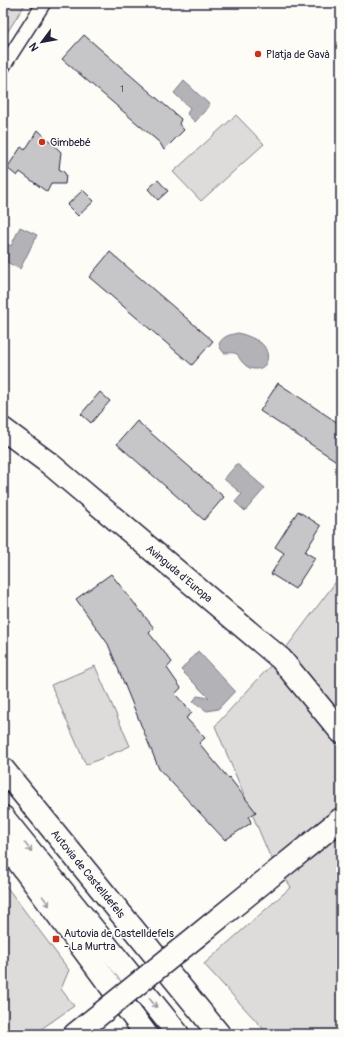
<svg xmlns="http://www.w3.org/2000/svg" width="344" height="1037" font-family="Pangolin,sans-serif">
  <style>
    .green { fill: #dddcdb; stroke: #807f8b }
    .water { fill: #b2b2b7; stroke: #787885 }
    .building { fill: #c6c6c8; stroke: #22223b }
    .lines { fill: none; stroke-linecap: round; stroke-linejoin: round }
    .pedestrian-casing { stroke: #22223b; stroke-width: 16 }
    .tertiary-casing { stroke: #22223b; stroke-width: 25 }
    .trunk-casing { stroke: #22223b; stroke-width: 25 }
    .pedestrian { stroke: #fdfcf7; stroke-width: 13 }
    .tertiary { stroke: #fdfcf7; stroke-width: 22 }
    .trunk { stroke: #fdfcf7; stroke-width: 22 }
    .trunk-bridge-casing { stroke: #22223b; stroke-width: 25; stroke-linecap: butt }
    .trunk-bridge { stroke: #fdfcf7; stroke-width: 22 }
    .oneway { stroke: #9a9aa2 }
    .poi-dot { fill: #c8321e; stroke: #fdfcf7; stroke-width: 1.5 }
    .labels { text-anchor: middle; stroke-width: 3; stroke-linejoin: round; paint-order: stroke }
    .number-label { font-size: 9px; fill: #4b4b5e }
    .poi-label { font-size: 11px; fill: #22223b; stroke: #fdfcf7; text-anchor: start }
    .street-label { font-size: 11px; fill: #22223b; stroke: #fdfcf7 }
  </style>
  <rect width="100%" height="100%" fill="#fdfcf7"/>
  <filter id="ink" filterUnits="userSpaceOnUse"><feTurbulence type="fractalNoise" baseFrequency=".025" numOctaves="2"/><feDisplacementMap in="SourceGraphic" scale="8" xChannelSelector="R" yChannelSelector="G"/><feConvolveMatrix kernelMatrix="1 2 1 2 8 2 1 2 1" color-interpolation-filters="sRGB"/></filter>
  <g filter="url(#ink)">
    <!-- green -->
    <g class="green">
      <path d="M3,3H26L3,39Z"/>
      <path d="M236,115L264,144L201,201L173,172Z"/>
      <path d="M341,575V1034H268L204,964L291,887L269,854L215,726L283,652Z"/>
      <path d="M95,666L130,746L86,765L51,685Z"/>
      <path d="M3,882L69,970L61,989L74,1006L34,1034H3Z"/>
    </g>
    <!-- water -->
    <g class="water">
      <path d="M184,81L210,105L195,122L187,114L190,108L174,93Z"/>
      <path d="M20,227L37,235L20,269L3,260V242L11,246Z"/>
      <path d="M238,333C246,335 254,338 261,343C271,351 270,370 254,369C249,369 243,364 240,359C238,357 239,356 237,354C234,352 228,353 224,353L221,349L219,344C223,336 229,335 238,333Z"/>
      <path d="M237,464L265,488L245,511L235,502L242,494L224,479Z"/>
      <path d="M198,651L235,691L218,709L207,711L193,702L197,696L209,698L181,670Z"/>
    </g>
    <!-- building -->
    <g class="building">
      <path d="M84,35L181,119L179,124L184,130L164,150L160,143L62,59Z"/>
      <path d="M38,130L61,152L59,169L64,172L66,175L65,184H51L47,192L20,172L17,176L7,168L21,147L25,150Z"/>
      <path d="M158,180L168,191L158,200L148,189Z"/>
      <path d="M83,190L94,201L78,216L67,205Z"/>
      <path d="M110,252L213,341L192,365L89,277Z"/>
      <path d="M278,383L341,425V464L260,411Z"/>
      <path d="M100,392L110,401L91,423L81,414Z"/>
      <path d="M137,421L224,497L204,520L117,444Z"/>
      <path d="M298,511L321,526L305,552L315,558L295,589L271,574L284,553L275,547Z"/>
      <path d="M111,574L154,628L149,633L172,662L167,668L181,688L175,694L192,713L186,718L205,738L199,743L228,778L229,777L256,812L249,817L251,823L225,840L159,769L108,644L76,599Z"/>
    </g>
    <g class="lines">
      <!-- pedestrian casing -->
      <g class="pedestrian-casing">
        <path id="pedestrian" d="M3,67L44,3"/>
      </g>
      <!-- tertiary casing -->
      <g class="tertiary-casing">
        <g id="tertiary">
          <path id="s1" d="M3,429L50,464L281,659L341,732"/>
        </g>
      </g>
      <!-- trunk casing -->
      <g class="trunk-casing">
        <g id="trunk">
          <path id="s2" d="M3,769L219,1034"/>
          <path d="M3,817L178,1034"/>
          <path d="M3,841L146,1034"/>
          <path d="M197,936L341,819"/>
          <path d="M75,1034L109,1007"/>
        </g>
      </g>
      <!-- pedestrian -->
      <use href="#pedestrian" class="pedestrian"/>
      <!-- tertiary -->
      <use href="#tertiary" class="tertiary"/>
      <!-- trunk -->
      <use href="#trunk" class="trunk"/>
      <!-- trunk-bridge casing -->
      <g class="trunk-bridge-casing">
        <path id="trunk-bridge" d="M109,1007L197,936"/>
      </g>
      <!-- trunk-bridge -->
      <use href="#trunk-bridge" class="trunk-bridge"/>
    </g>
    <!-- one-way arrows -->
    <defs><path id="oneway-shaft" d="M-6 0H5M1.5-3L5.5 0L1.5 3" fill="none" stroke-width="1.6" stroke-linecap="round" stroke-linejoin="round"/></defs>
    <g class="oneway">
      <use href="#oneway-shaft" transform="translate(28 847) rotate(51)"/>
      <use href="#oneway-shaft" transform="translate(46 901) rotate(54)"/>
      <use href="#oneway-shaft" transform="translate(153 1003) rotate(51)"/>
    </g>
  </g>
  <!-- markers -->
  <g class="poi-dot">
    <circle cx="258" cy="54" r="4"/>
    <circle cx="42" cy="142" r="4"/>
    <rect x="52" y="935" width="8" height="8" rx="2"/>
  </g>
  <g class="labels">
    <!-- number labels -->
    <g class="number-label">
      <text x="122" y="92">1</text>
    </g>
    <!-- poi labels -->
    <g class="poi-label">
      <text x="266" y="58">Platja de Gavà</text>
      <text x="50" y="146">Gimbebé</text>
      <text x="64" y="937">Autovia de Castelldefels<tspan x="64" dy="13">- La Murtra</tspan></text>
    </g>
    <!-- street labels -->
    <g class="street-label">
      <text dy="4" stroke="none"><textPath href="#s1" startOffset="228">Avinguda d'Europa</textPath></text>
      <text dy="4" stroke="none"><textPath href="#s2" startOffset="135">Autovia de Castelldefels</textPath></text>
    </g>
  </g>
  <!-- margin -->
  <rect width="344" height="1037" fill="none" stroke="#fdfcf7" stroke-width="16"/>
  <rect x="8" y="8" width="328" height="1021" fill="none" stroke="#22223b" stroke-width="1.5" filter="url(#ink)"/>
  <!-- north arrow -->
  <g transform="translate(42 42) rotate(238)" stroke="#fdfcf7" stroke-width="3" paint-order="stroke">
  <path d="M0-3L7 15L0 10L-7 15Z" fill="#22223b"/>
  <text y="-6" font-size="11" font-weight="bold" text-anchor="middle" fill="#22223b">N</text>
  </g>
</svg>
